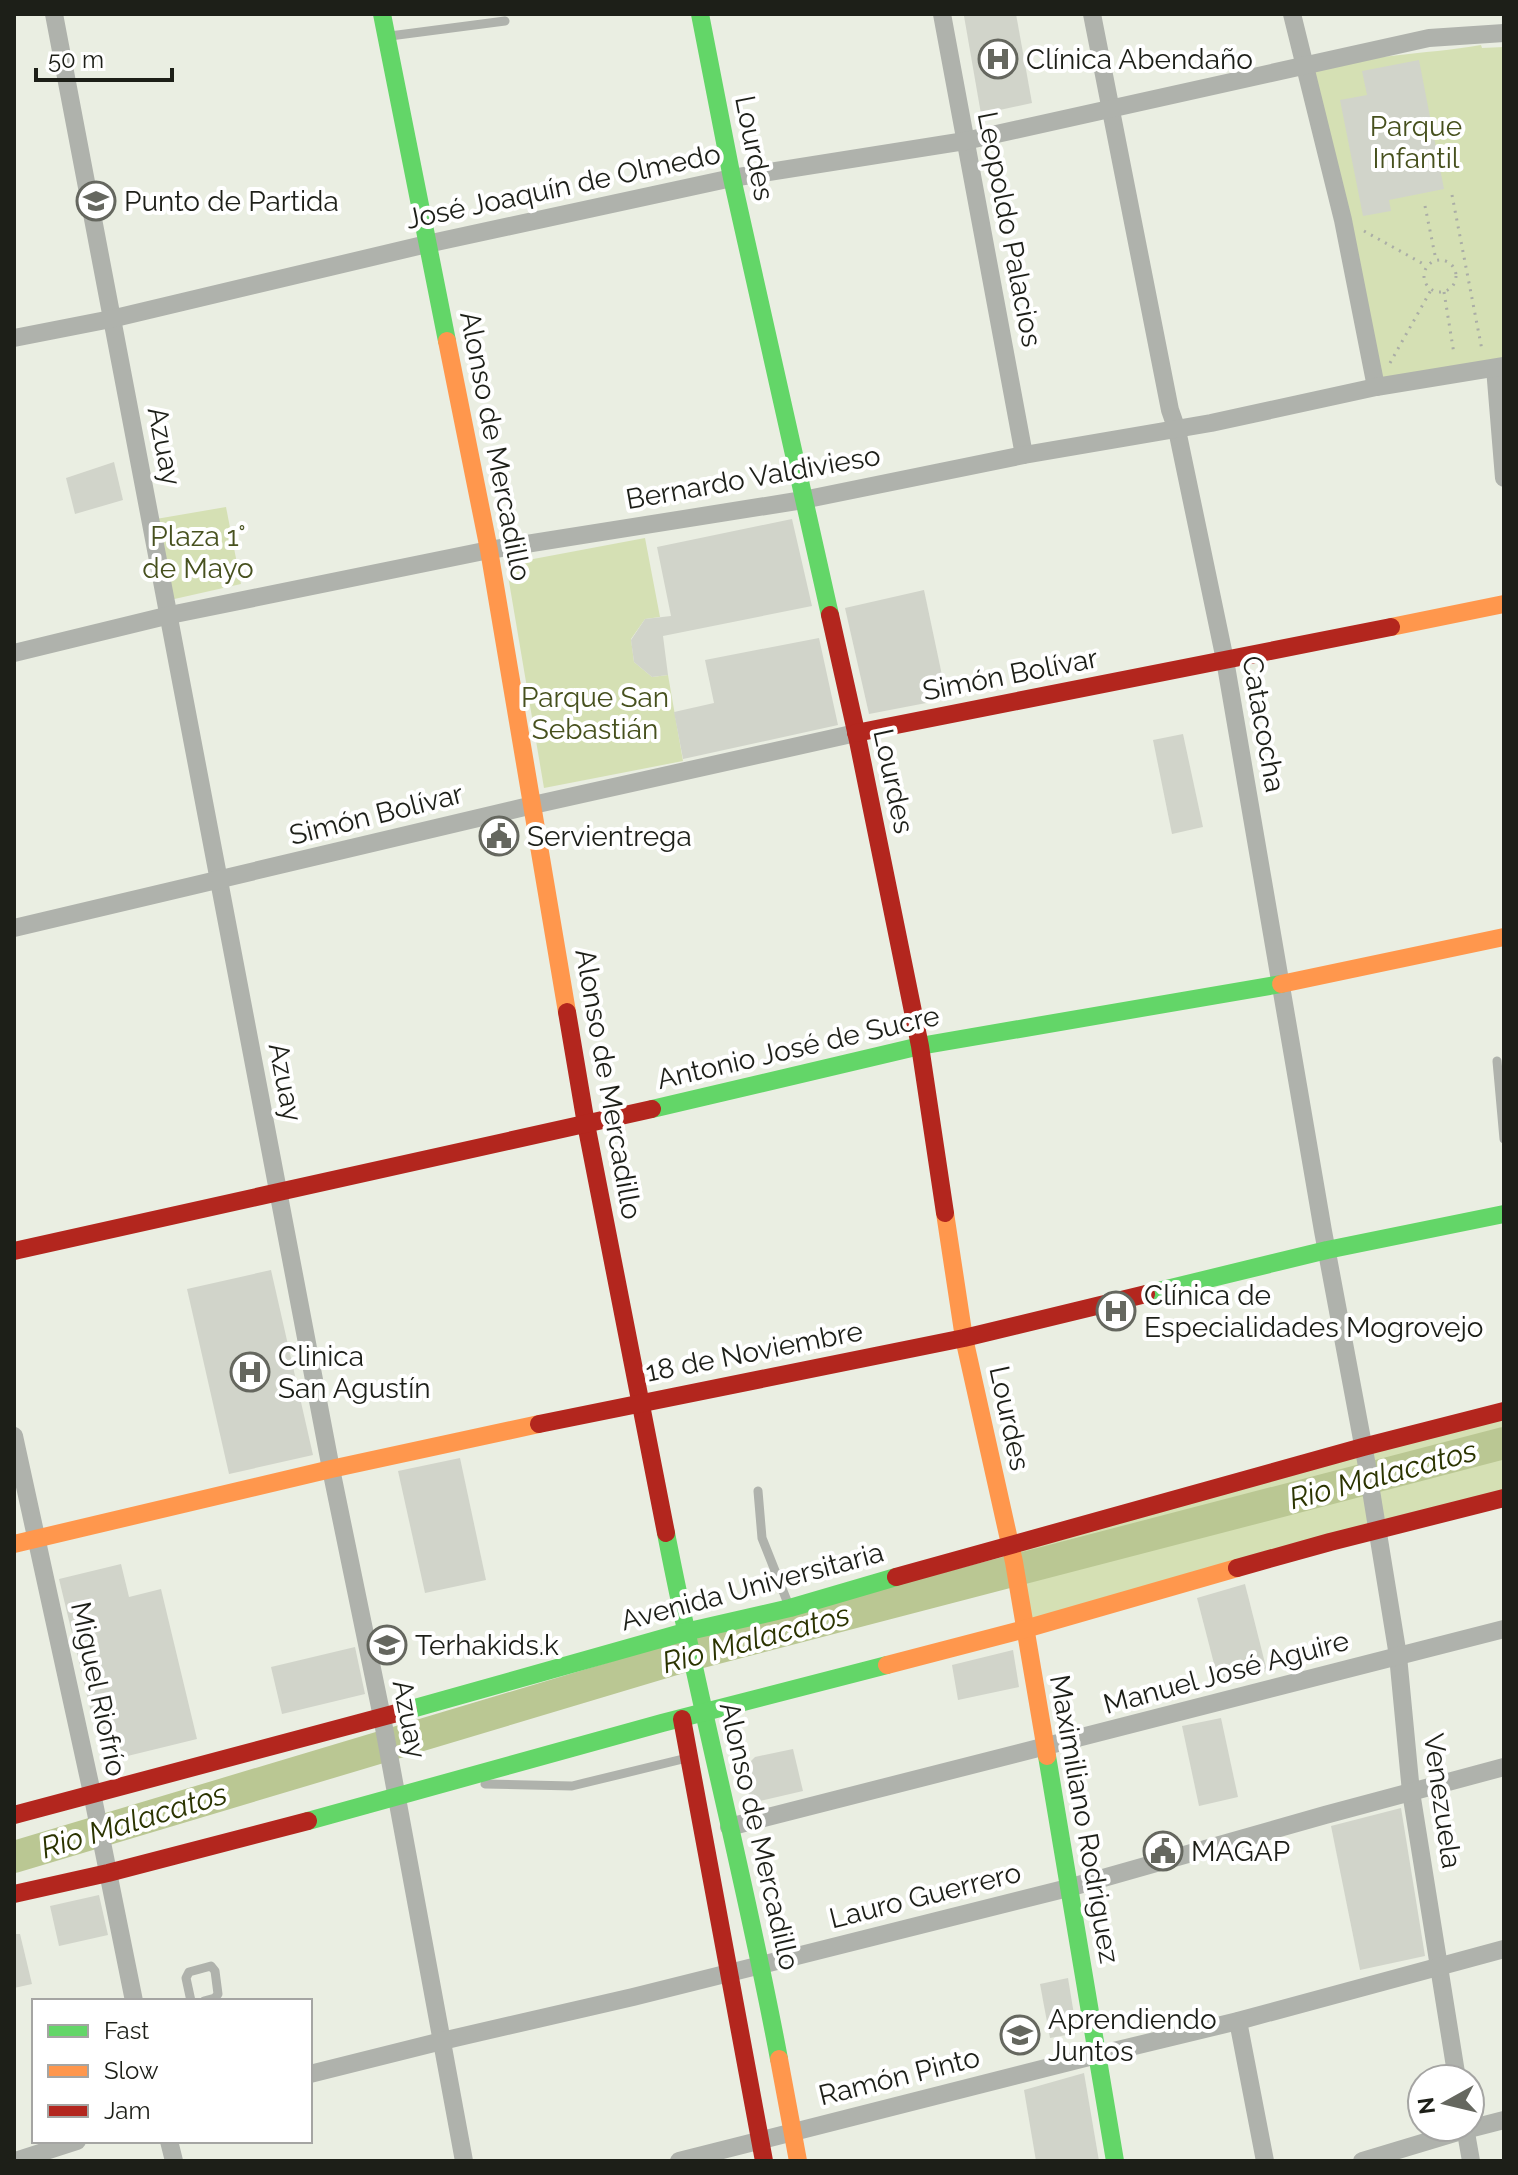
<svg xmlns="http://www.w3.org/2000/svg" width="1518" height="2175" font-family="Raleway,sans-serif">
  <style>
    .green { fill: #d5e0b4 }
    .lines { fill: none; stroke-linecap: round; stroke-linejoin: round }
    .river { stroke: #bac793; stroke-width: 32 }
    .building { fill: #d1d4ca }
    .path { stroke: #aaada6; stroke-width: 3; stroke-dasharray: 2 6; stroke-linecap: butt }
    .lane { stroke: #afb2ac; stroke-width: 9 }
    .street { stroke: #afb2ac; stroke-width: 18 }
    .fast { stroke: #63d668; stroke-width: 18 }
    .slow { stroke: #ff974d; stroke-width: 18 }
    .jam { stroke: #b3261e; stroke-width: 18 }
    .labels { text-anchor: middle; stroke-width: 8; stroke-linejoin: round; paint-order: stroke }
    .poi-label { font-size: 28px; fill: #1d1f18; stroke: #fff; text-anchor: start }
    .park-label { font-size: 28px; fill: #47511e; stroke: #fff }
    .street-label { font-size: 28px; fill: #1d1f18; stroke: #fff }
    .water-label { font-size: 30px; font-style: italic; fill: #2b3400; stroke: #fff }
  </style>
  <rect width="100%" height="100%" fill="#eaeee2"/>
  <!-- green -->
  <g class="green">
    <path d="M1481,45L1482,48L1504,47V366L1376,387L1307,73C1362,54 1424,55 1481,45Z"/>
    <path d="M226,507L241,584L170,600L156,519Z"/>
    <path d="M645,538L660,617L645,619L631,639L634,662L652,677L668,675L683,761L544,788L506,564Z"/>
    <path d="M1504,1412V1498L1025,1629L1009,1544Z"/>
  </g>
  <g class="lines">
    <!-- river -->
    <path class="river" d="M14,1857L682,1657L1504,1443"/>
  </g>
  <!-- building -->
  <g class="building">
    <path d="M974,14H1016L1032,103L981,114L964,16Z"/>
    <path d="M1419,60L1444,189L1389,200L1391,211L1363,216L1340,100L1367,95L1362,71Z"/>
    <path d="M114,462L123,500L75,514L66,478Z"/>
    <path d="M792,519L812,606L663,636L668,675L652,677L634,662L631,640L645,619L671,616L657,547Z"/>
    <path d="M924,590L947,699L869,714L845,608Z"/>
    <path d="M819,638L838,725L683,759L674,712L714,703L705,660Z"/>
    <path d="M1183,734L1203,827L1172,834L1153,740Z"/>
    <path d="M271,1270L313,1455L229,1474L187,1289Z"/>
    <path d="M460,1458L486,1580L425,1593L398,1471Z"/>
    <path d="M121,1564L129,1597L161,1589L197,1739L103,1762L59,1579Z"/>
    <path d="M1245,1584L1267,1671L1219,1683L1197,1598Z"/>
    <path d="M355,1647L365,1694L282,1714L271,1667Z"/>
    <path d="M1013,1650L1019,1687L958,1700L952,1665Z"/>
    <path d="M1221,1718L1238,1797L1199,1806L1182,1726Z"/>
    <path d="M793,1749L803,1791L751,1803L743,1769L755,1757Z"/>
    <path d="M1401,1808L1425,1956L1360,1970L1331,1826Z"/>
    <path d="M99,1895L108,1935L59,1946L50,1906Z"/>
    <path d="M14,1934H20L32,1984L14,1988Z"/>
    <path d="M1068,1978L1077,2033L1050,2038L1040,1984Z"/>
    <path d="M1084,2073L1099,2161H1036L1024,2090Z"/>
  </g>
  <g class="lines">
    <!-- path -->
    <g class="path">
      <path d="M1452,195L1482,350"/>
      <path d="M1425,206L1436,260"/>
      <path d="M1364,231L1427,266"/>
      <circle cx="1440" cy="276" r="16"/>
      <path d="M1444,292L1454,354"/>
      <path d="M1390,363L1431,290"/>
    </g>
    <!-- lane -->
    <g class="lane">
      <path d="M390,36L505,21"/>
      <path d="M1497,1061L1504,1139"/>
      <path d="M758,1491L762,1538L789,1606"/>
      <path d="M485,1784L572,1786L687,1758"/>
      <path d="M191,2001L186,1978L189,1972L211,1966L215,1971L218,1994L215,1998L204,2001"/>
    </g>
    <!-- street -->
    <g class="street">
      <path d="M54,14L331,1469L382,1717L464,2161"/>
      <path d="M942,14L1024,455"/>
      <path d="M1092,14L1170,410L1177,430L1225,660L1323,1231L1367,1466L1398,1656L1411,1792L1457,2079"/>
      <path d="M1292,14L1343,220L1376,387"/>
      <path d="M14,338L111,319L427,244L732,178L965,141L1429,38L1504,33"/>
      <path d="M1495,368L1504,478"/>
      <path d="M14,653L170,615L489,550L803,500L1024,455L1211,423L1376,387L1504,366"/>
      <path d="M14,928L533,805L856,733"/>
      <path d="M14,1436L92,1793L134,2001"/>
      <path d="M729,1827L1504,1629"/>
      <path d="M1238,2021L1265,2161"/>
      <path d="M310,2074L442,2041L633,1997L1068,1888L1325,1815L1504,1767"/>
      <path d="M1465,2127L1471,2161"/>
      <path d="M169,2141L174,2161"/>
      <path d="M15,2161L77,2141"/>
      <path d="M679,2161L1097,2055L1238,2021L1504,1949"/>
      <path d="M1362,2161L1465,2130L1504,2120"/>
    </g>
    <!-- fast -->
    <g class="fast">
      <path d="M382,14L447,341"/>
      <path d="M700,14L732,178L830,615"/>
      <path d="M652,1109L920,1046L1281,984"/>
      <path d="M1146,1294L1327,1250L1504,1214"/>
      <path d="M666,1533C700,1709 746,1882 779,2059"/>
      <path d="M408,1710L685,1632L790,1608L896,1577"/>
      <path d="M1047,1756L1115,2161"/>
      <path d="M308,1821L662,1723L887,1665"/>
    </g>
    <!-- slow -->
    <g class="slow">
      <path d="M447,341L489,550L567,1012"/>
      <path d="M1391,627L1504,604"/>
      <path d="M1281,984L1504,937"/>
      <path d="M945,1213L964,1338L1014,1562L1047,1756"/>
      <path d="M14,1544L331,1469L539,1424"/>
      <path d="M887,1665L1025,1629L1237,1568"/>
      <path d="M779,2059L798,2161"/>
    </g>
    <!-- jam -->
    <g class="jam">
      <path d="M830,615L857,736L920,1046L945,1213"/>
      <path d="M856,733L1391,627"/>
      <path d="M567,1012L586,1124L666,1533"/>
      <path d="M14,1251L652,1109"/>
      <path d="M539,1424L964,1338L1146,1294"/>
      <path d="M1237,1568L1330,1542L1504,1498"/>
      <path d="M896,1577L1363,1447L1504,1411"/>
      <path d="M682,1719L764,2161"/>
      <path d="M14,1815L408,1710"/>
      <path d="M14,1894L108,1873L308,1821"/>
    </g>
  </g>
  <!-- icons -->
  <defs>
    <g id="hospital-ring" transform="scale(2)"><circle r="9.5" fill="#fff" stroke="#65675f" stroke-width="1.5"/><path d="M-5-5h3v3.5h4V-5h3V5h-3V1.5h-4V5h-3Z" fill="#65675f"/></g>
    <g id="school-ring" transform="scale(2)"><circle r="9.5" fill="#fff" stroke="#65675f" stroke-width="1.5"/><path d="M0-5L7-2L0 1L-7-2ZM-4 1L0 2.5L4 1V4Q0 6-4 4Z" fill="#65675f"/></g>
    <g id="civic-ring" transform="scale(2)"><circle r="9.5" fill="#fff" stroke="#65675f" stroke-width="1.5"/><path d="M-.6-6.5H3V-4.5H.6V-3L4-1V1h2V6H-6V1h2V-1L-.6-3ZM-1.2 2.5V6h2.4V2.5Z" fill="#65675f"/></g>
    <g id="university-ring" transform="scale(2)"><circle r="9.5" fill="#fff" stroke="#65675f" stroke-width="1.5"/><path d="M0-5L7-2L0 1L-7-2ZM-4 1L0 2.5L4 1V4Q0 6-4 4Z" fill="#65675f"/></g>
  </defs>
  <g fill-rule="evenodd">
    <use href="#hospital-ring" x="998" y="59"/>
    <use href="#school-ring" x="96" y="201"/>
    <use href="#civic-ring" x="499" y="836"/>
    <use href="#hospital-ring" x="1116" y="1311"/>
    <use href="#hospital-ring" x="250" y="1372"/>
    <use href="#school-ring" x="387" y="1645"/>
    <use href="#civic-ring" x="1163" y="1851"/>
    <use href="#university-ring" x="1020" y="2035"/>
  </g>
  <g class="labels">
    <!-- poi labels -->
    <g class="poi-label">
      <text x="1026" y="69">Clínica Abendaño</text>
      <text x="124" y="211">Punto de Partida</text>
      <text x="527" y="846">Servientrega</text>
      <text x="1144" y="1305">Clínica de<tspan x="1144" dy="32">Especialidades Mogrovejo</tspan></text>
      <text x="278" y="1366">Clinica<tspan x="278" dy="32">San Agustín</tspan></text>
      <text x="415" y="1655">Terhakids.k</text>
      <text x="1191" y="1861">MAGAP</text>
      <text x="1048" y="2029">Aprendiendo<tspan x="1048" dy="32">Juntos</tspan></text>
    </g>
    <!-- park labels -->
    <g class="park-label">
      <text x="1416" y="136">Parque<tspan x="1416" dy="32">Infantil</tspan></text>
      <text x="198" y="546">Plaza 1°<tspan x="198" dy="32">de Mayo</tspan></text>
      <text x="595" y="707">Parque San<tspan x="595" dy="32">Sebastián</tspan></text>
    </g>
    <!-- street labels -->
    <g class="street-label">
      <text transform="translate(755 148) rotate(79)" y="10">Lourdes</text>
      <text transform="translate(563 186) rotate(-12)" y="10">José Joaquín de Olmedo</text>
      <text transform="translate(1010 229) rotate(79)" y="10">Leopoldo Palacios</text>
      <text transform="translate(165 446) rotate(79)" y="10">Azuay</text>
      <text transform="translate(496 446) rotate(79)" y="10">Alonso de Mercadillo</text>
      <text transform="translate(753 477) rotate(-10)" y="10">Bernardo Valdivieso</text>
      <text transform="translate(1010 674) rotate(-11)" y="10">Simón Bolívar</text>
      <text transform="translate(1264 724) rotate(80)" y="10">Catacocha</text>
      <text transform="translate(894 781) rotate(78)" y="10">Lourdes</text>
      <text transform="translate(376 814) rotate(-14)" y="10">Simón Bolívar</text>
      <text transform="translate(798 1047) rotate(-13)" y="10">Antonio José de Sucre</text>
      <text transform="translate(286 1082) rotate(79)" y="10">Azuay</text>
      <text transform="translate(609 1084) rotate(80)" y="10">Alonso de Mercadillo</text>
      <text transform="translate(754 1351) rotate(-11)" y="10">18 de Noviembre</text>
      <text transform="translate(1010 1418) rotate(78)" y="10">Lourdes</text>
      <text transform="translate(752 1586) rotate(-15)" y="10">Avenida Universitaria</text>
      <text transform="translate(1226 1672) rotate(-15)" y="10">Manuel José Aguire</text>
      <text transform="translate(99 1689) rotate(78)" y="10">Miguel Riofrío</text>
      <text transform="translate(410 1719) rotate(79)" y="10">Azuay</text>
      <text transform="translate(1443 1801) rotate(82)" y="10">Venezuela</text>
      <text transform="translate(1085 1819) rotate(80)" y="10">Maximiliano Rodriguez</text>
      <text transform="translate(760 1836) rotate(77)" y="10">Alonso de Mercadillo</text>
      <text transform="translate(925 1895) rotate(-14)" y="10">Lauro Guerrero</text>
      <text transform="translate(899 2076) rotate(-14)" y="10">Ramón Pinto</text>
    </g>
    <!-- water labels -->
    <g class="water-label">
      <text transform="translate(1383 1475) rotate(-15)" y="10">Rio Malacatos</text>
      <text transform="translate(756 1639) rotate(-15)" y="10">Rio Malacatos</text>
      <text transform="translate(134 1821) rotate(-17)" y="10">Rio Malacatos</text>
    </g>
  </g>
  <!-- border -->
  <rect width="1518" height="2175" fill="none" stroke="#1d1f18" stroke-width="32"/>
  <!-- legend -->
  <rect x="32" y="1999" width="280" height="144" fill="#ffffff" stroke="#a5a5a3" stroke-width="2"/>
  <rect x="48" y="2025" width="40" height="12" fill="#63d668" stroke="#a5a5a3" stroke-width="2"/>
  <text x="104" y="2039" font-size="24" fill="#1d1f18">Fast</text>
  <rect x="48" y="2065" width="40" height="12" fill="#ff974d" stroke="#a5a5a3" stroke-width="2"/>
  <text x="104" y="2079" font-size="24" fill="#1d1f18">Slow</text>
  <rect x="48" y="2105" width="40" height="12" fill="#b3261e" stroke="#a5a5a3" stroke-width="2"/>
  <text x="104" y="2119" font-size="24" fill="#1d1f18">Jam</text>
  <!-- north arrow -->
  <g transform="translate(1446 2103) rotate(262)"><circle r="38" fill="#ffffff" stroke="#a5a5a3" stroke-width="2"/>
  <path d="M0-6L14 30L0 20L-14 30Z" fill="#65675f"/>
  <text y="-12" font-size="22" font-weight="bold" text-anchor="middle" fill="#1d1f18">N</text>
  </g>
  <!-- scale -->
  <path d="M36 68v12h136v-12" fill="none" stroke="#1d1f18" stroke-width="4"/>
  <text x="48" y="68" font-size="24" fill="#1d1f18" stroke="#ffffff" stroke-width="6" paint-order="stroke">50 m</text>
</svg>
